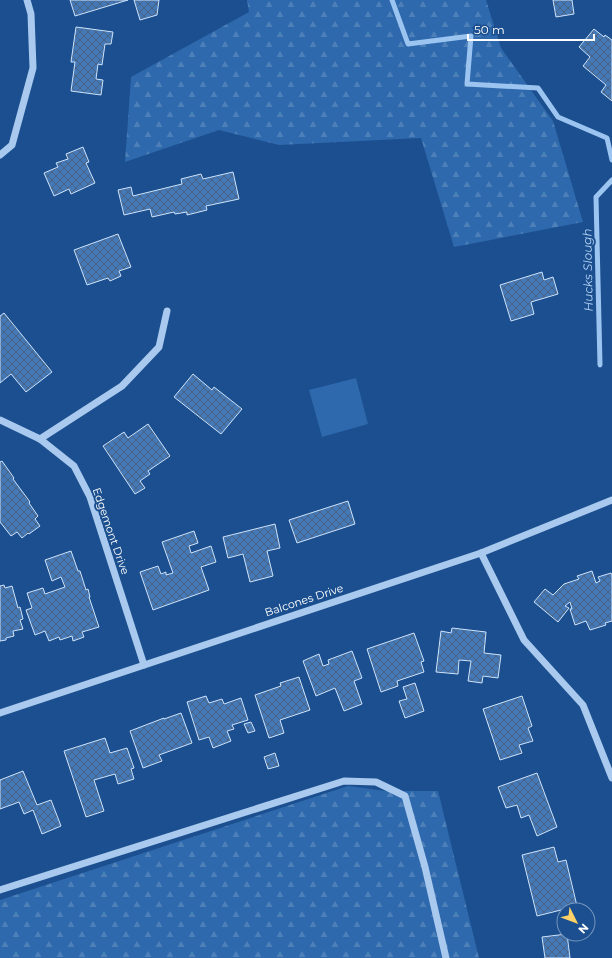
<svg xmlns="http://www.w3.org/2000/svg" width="612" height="958" font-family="Montserrat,sans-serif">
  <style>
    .forest { fill: url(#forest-firs) }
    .green { fill: #2e69ad }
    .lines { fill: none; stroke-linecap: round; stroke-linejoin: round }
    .stream { stroke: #9cc4f0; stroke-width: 5 }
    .building { fill: url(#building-cross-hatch); stroke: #cfe3fa }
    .minor { stroke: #a9c9ee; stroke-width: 7 }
    .labels { text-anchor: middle; stroke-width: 4; stroke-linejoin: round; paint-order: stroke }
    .street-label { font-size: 11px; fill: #fff; stroke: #1b4f8f }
    .water-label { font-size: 12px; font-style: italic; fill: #b5d3f5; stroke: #1b4f8f }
  </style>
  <defs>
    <pattern id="forest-firs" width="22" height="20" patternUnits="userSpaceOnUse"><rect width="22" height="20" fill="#2e69ad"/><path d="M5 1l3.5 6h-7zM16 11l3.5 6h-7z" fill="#4d80b9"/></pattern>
    <pattern id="building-cross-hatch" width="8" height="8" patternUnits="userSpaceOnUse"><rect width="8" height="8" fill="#4478b7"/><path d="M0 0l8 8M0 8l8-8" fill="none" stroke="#486282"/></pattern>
  </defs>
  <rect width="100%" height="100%" fill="#1b4f8f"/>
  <!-- forest -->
  <g class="forest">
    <path d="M247,0H486L501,48L553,121L583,222L454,247L421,138L279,145L219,130L125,162L131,77L249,12Z"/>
    <path d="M348,786L386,791H438L479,958H0V900Z"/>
  </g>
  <!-- green -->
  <path class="green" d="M356,378L368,424L322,437L309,390Z"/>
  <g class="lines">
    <!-- stream -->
    <g class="stream">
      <path d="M392,0L408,44L471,36L467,84L538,88L558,117L607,138L612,160"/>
      <path d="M600,365L596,197L612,180"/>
    </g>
  </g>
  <!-- building -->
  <g class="building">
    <path d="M70,0H128L75,16Z"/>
    <path d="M134,0H159L157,15L140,20Z"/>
    <path d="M553,0H572L574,14L556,17Z"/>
    <path d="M76,27L113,32L111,44H105L102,65L98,64L96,79L103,80L101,95L71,91L75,62H71Z"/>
    <path d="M594,29L604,37L605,35L612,40V101L601,92L606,85L583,66L590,57L579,47Z"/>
    <path d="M83,147L89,162L86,163L95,183L71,194L69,189L54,196L44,173L58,167L56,163L68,159L66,154Z"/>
    <path d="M233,172L239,199L206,206L207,210L187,215V212L175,214L174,212L152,217L150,209L124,215L118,190L131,187L133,196L182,184L181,179L201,174L203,179Z"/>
    <path d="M118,234L131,267L119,271L121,276L110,281L108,278L87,285L74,250Z"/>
    <path d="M542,272L544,280L553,277L558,294L531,302L534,314L511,321L500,285Z"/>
    <path d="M4,313L52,372L26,392L11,374L0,383V316Z"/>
    <path d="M193,374L212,390L214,387L242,409L221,434L174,397Z"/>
    <path d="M148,424L170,456L148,471L150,474L140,481L145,488L135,494L103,446L124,432L128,438Z"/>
    <path d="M2,461L14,478L13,479L30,502L29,503L38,516L35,519L40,526L29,534L28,533L22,538L17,532L11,536L0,522V462Z"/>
    <path d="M348,501L355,524L297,543L289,520Z"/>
    <path d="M275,524L280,548L267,551L273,576L250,582L243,554L228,558L223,537Z"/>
    <path d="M194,531L198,543L189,546L191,553L211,546L216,562L201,567L209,590L153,610L140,572L158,566L161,574L166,572V575L173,573L162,542Z"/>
    <path d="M71,551L78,571H80L86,590L88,589L90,597H89L99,627L82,632L84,637L73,641L72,636L60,640L59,637L49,641L45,631L35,635L26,610L32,608L27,593L43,588L45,594L65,587L61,577L52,581L45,560Z"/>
    <path d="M592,571L596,583L600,581L598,577L611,573L612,575V621L605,623L606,625L590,630L586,621L575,625L570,609H572L570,602L565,606L569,608L558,622L534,602L545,589L553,595L564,584L579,579L577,576Z"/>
    <path d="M4,585L5,588L12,586L18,608L20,607L23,619L20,620L23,629L13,631L14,636L6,638V640L0,641V586Z"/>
    <path d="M452,628L486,632L484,653L501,655L498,678L483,676L482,683L468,681L471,661L459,660L458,674L436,672L441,631L451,633Z"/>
    <path d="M414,633L424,661L421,662L424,672L397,681L398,686L381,692L367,649Z"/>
    <path d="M352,651L362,678L354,681L362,704L344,711L335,688L316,696L303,661L319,654L323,666L329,664L328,660Z"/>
    <path d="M299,677L310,710L280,720L284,733L269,738L255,695L281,686L280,683Z"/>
    <path d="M415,683L424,711L405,718L399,701L407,699L403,687Z"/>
    <path d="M206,696L209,703L222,699L224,704L241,698L248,720L232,725L234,729L227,731L231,741L213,748L209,737L199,740L187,702Z"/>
    <path d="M522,696L532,726L528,728L533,741L519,745L522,753L500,760L483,709Z"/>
    <path d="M181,713L192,743L159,755L162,761L143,768L130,731L164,718V719Z"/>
    <path d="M251,722L255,731L248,733L244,724Z"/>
    <path d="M105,738L110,753L127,748L134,768L131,769L134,779L118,784L115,774L94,780L104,811L86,817L64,751Z"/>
    <path d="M275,753L279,766L268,769L264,757Z"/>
    <path d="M23,771L37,805L51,800L61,826L42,834L33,810L24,814L19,802L0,809V780Z"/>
    <path d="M537,773L557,827L537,836L529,815L521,818L517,805L506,808L498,787Z"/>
    <path d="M554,847L558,862L566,860L577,906L537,916L522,855Z"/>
    <path d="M567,934L570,958H545L542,937Z"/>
  </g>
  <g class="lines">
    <!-- minor -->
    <g class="minor">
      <path d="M0,155L12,145L33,68L31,14L27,0"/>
      <path d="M0,420L40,439L74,466L90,497L144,665"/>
      <path d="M40,439L122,386L159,347L167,311"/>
      <path d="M481,553L524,640L583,705L612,778"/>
      <path d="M0,713L481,553L612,500"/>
      <path d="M0,890L344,781L376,782L405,796L425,867L446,958"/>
    </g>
  </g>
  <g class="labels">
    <!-- street labels -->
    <g class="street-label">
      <text transform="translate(111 531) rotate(71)" y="4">Edgemont Drive</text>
      <text transform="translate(304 600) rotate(-18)" y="4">Balcones Drive</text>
    </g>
    <!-- water labels -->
    <g class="water-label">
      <text transform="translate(588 270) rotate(-91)" y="4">Hucks Slough</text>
    </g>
  </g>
  <!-- north arrow -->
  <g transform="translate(576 922) rotate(132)"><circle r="19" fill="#1b4f8f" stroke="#7695bc"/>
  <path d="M0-3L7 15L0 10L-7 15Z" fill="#ffd166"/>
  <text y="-6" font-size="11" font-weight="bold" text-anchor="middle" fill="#ffffff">N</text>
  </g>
  <!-- scale -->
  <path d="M468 34v6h126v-6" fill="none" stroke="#ffffff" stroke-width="2"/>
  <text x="474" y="34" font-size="12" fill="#ffffff" stroke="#1b4f8f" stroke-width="3" paint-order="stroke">50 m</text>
</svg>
